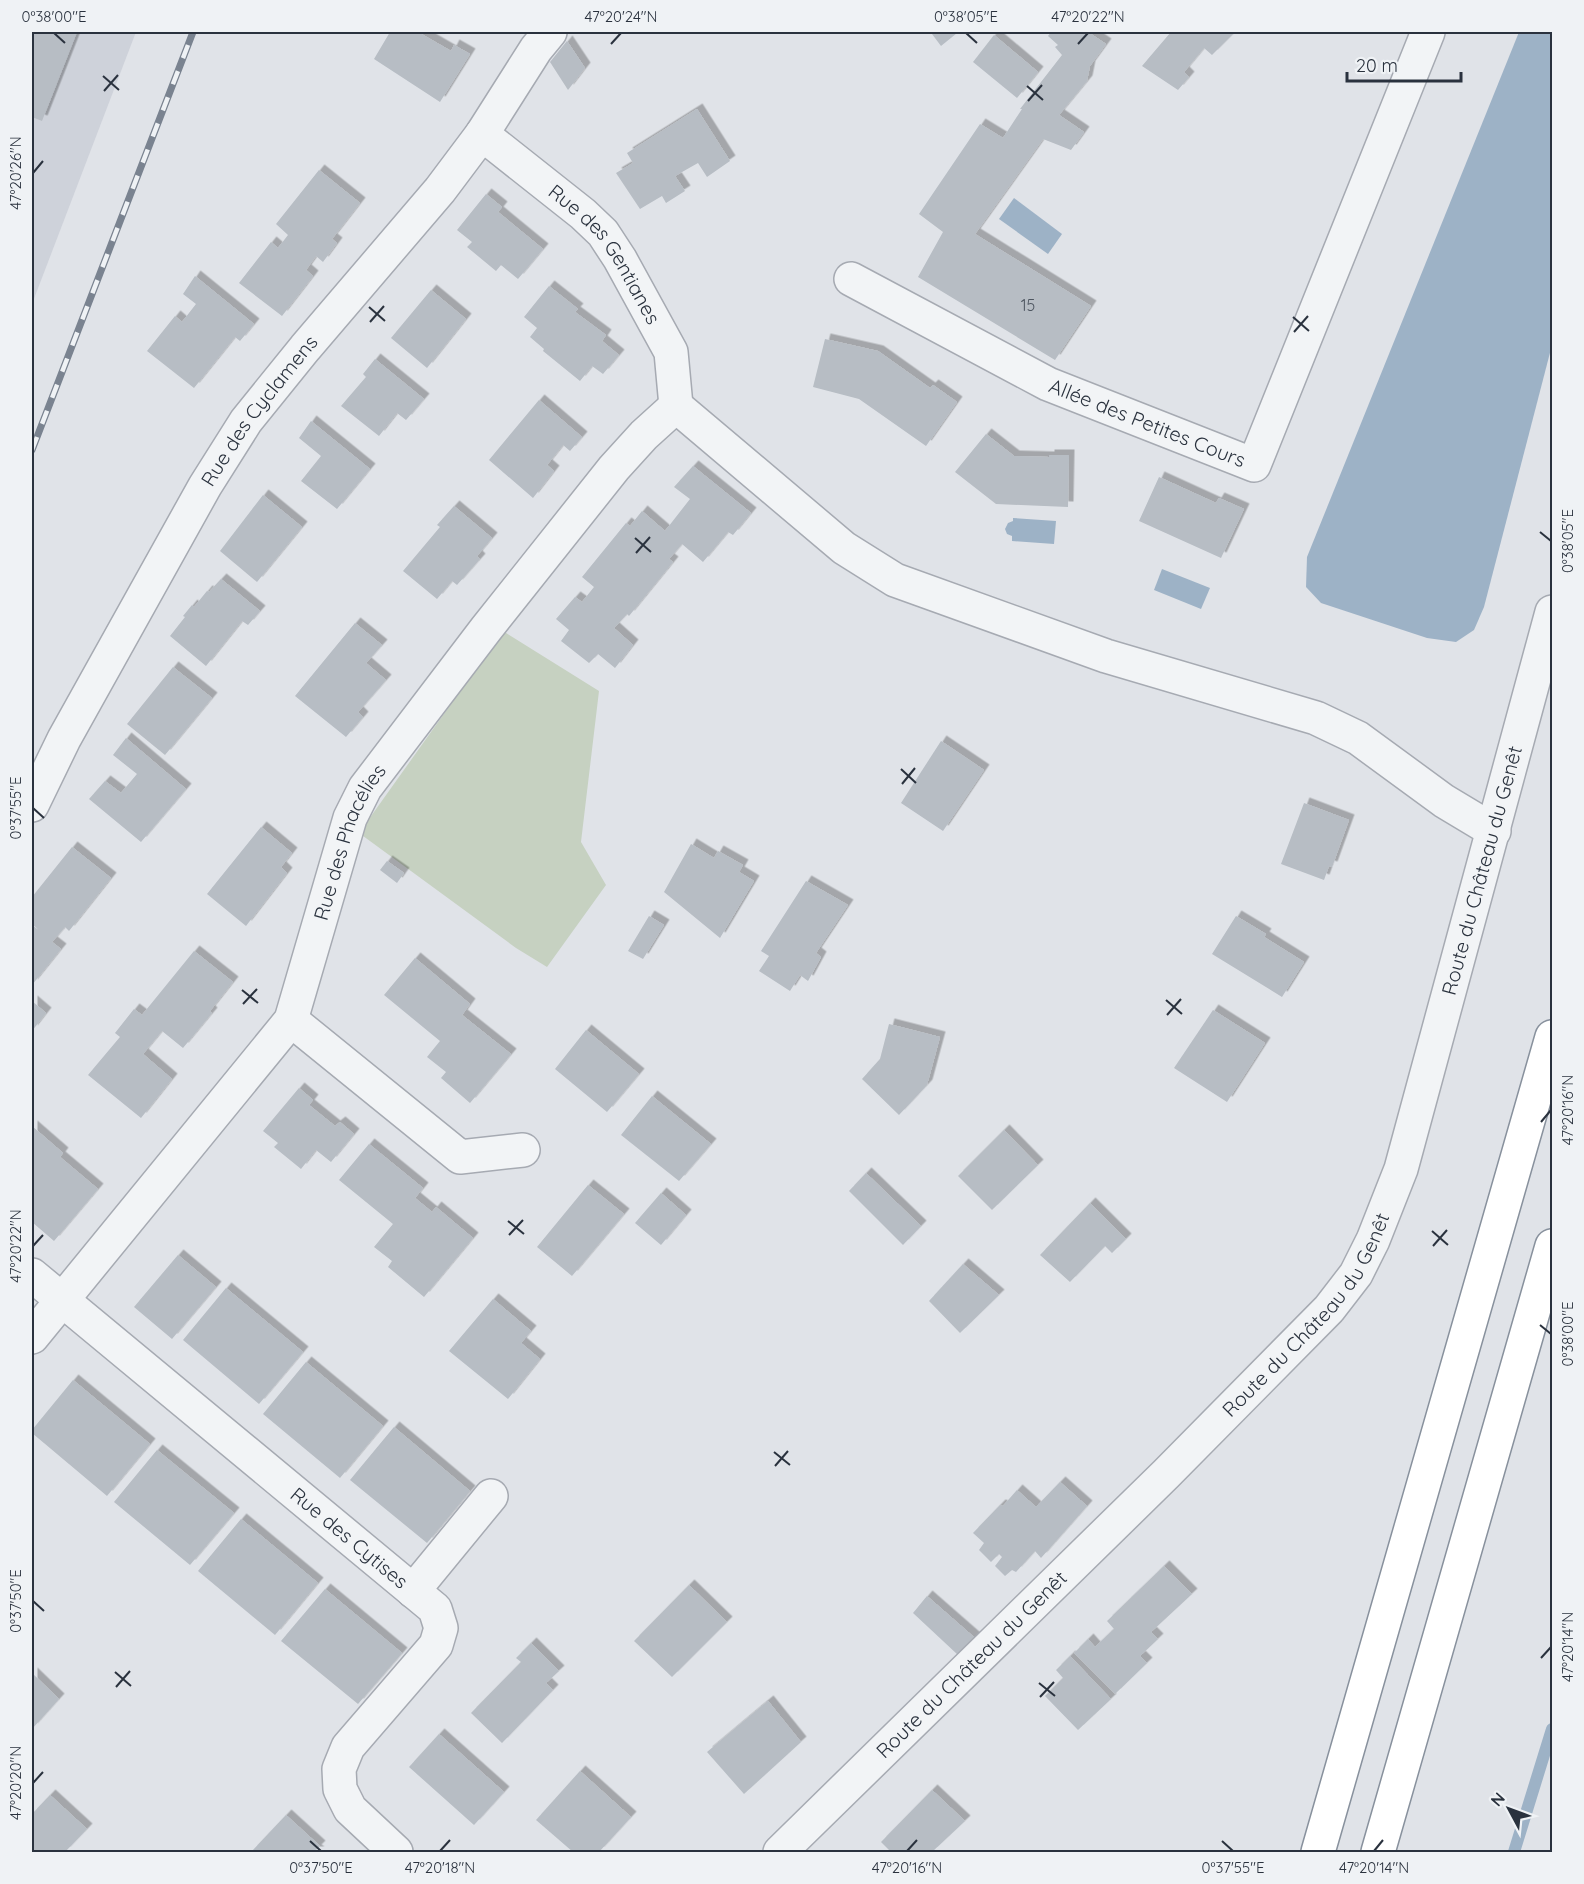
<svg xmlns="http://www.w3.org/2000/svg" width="1584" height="1884" font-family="Quicksand,sans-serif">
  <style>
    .built { fill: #ced2da }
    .green { fill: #c6d1c1 }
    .water { fill: #9db2c6 }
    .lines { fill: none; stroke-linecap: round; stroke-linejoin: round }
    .stream { stroke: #9db2c6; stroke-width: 12 }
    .building { fill: #b7bdc4; filter: url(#shadow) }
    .minor-casing { stroke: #a6aab2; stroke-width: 36 }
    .highway-casing { stroke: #88919d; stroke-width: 36 }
    .minor { stroke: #f2f4f6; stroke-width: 33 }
    .highway { stroke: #fff; stroke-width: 33 }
    .rail-casing { stroke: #7a8390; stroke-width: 7 }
    .rail { stroke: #eff2f5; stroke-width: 4.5; stroke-dasharray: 14; stroke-linecap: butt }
    .ticks { fill: none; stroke: #2a323e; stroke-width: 2 }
    .labels { text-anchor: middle; stroke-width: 6; stroke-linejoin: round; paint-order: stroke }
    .number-label { font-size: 16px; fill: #4d5560 }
    .street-label { font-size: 20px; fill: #2a323e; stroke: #eff2f5 }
    .neatline { fill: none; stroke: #2a323e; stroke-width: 2 }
    .ticks-label { font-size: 15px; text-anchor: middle; fill: #2a323e }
  </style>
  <defs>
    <filter id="shadow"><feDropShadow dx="5.5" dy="-5.5" stdDeviation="0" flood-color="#0004"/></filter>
  </defs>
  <rect width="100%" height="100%" fill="#e0e3e8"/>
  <!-- built -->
  <path class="built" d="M32,32H136L32,304Z"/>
  <!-- green -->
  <path class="green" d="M503,631L599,691L581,842L606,885L547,967L516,948L359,833Z"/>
  <!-- water -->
  <g class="water">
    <path d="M1519,32H1552V345L1484,607L1474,630L1456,642L1427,638L1321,603L1306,587L1307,557Z"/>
    <path d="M1014,198L1062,234L1048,254L999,219Z"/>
    <path d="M1013,518L1056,521L1054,544L1012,541V536L1007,534L1005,529L1008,523L1013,521Z"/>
    <path d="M1162,569L1210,588L1201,609L1154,590Z"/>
  </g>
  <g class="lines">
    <!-- stream -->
    <path class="stream" d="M1514,1852L1552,1729"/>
  </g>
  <!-- building -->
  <g class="building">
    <path d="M32,32H77L42,121L32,117Z"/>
    <path d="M390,32H418L451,51L454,45L470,54L440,102L374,59Z"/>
    <path d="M935,32H956L957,33L941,46L932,34Z"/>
    <path d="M1051,32H1088L1106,44L1090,66L1087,81L1059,115L1084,132L1071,150L1043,139L975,234L1091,306L1055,360L918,277L943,232L919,214L980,124L1003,138L1022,109H1020L1062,55L1055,47L1058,45L1048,36Z"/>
    <path d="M1171,32H1235L1212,55L1204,48L1184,72L1189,77L1178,90L1142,66Z"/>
    <path d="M994,35L1038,72L1017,98L973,62Z"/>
    <path d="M567,41L585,68L568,90L550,62Z"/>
    <path d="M697,109L730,161L707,177L698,163L675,176L685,191L666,203L662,196L640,209L616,173L633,163L627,153Z"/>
    <path d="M319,170L360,203L332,239L337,243L323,262L316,256L306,270L313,276L282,316L239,283L271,242L278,248L288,235L276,224Z"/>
    <path d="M486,194L502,207L498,212L543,249L518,279L501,265L496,271L467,247L472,242L457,230Z"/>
    <path d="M195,276L254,324L240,341L235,337L194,388L147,351L175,316L182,322L196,304L183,294Z"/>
    <path d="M549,286L578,309L575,312L606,335L602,341L619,355L603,374L592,366L580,381L543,351L544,349L530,337L537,328L524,317Z"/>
    <path d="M431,290L466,319L427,368L391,338Z"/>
    <path d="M825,339L878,351L930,388L933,385L957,402L926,446L859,399L813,387Z"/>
    <path d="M375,359L424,399L406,420L397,413L379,436L341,406L366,377L363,374Z"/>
    <path d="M539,400L582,437L570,451L563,445L547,465L554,471L533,498L489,460Z"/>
    <path d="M311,421L370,469L337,509L301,481L321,456L299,438Z"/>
    <path d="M986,434L1014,456L1049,457V455H1069L1068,507L996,504L955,472Z"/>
    <path d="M693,466L751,513L733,535L728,532L703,562L682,544L669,559L673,562L629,616L627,614L614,628L633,645L615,668L598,654L589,663L561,641L569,630L556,619L575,597L582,602L594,587L582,577L626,523L630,526L642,511L665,531L690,499L674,487Z"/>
    <path d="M1159,477L1216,503L1219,498L1244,509L1221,558L1139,521Z"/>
    <path d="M263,495L302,527L257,582L220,551Z"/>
    <path d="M454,506L492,538L477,556L480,559L457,585L452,581L437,599L403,571L440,527L437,525Z"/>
    <path d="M221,579L260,611L248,625L242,621L206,666L170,636L185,617L183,616L192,605L194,607L207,591L209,592Z"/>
    <path d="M355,623L382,645L366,663L386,680L358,712L363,717L346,737L295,696Z"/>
    <path d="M173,667L212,698L165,755L127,724Z"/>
    <path d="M126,738L186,789L141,842L89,799L105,781L121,793L137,774L113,755Z"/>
    <path d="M941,741L984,770L943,831L901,803Z"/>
    <path d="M1304,803L1349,820L1332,867L1329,866L1324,880L1281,864Z"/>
    <path d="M261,827L292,853L281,867L287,873L246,926L207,894Z"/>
    <path d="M691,844L714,858L718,851L743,865L739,872L754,881L720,938L664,892Z"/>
    <path d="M72,847L111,878L69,931L65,927L52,942L61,949L32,985V925L40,931L32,924V904L33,902L32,897Z"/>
    <path d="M387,861L404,873L397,883L380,870Z"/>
    <path d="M806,881L848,905L816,953L821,957L808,981L800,975L790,991L759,971L769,956L761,951Z"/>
    <path d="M649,916L664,925L643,959L628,951Z"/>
    <path d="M1236,916L1266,934L1264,937L1304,962L1282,997L1212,954Z"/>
    <path d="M194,951L233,982L210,1011L212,1013L183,1048L162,1031L143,1054L172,1079L141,1118L88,1075L120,1037L115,1033L134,1009L142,1015Z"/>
    <path d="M415,958L470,1004L462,1015L511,1054L470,1103L441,1078L446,1072L427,1057L440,1041L384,995Z"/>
    <path d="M32,1001L46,1013L32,1031Z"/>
    <path d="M1213,1010L1265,1043L1227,1102L1174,1068Z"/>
    <path d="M889,1024L940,1037L927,1085L899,1115L862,1079L880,1059Z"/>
    <path d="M586,1030L639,1074L607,1112L555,1069Z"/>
    <path d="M299,1088L313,1100L309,1105L335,1126L340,1122L354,1134L331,1162L316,1150L301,1169L274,1147L278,1143L263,1131Z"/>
    <path d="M652,1096L711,1144L679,1181L621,1135Z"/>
    <path d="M32,1126L63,1153L60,1157L98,1189L54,1241L32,1222Z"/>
    <path d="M1004,1130L1038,1165L992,1210L958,1176Z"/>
    <path d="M369,1144L423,1188L415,1198L432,1212L436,1207L473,1238L424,1297L388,1267L392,1261L374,1247L393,1224L339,1180Z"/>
    <path d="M866,1173L921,1226L903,1245L849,1191Z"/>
    <path d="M588,1185L624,1214L572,1276L537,1247Z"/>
    <path d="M661,1193L686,1215L661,1245L635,1223Z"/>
    <path d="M1090,1203L1126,1239L1112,1253L1105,1246L1070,1282L1040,1255Z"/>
    <path d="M178,1255L216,1287L172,1339L134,1307Z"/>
    <path d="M963,1264L999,1295L960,1333L929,1301Z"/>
    <path d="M226,1288L303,1352L259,1404L183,1340Z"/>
    <path d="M493,1299L531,1331L521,1343L540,1359L508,1399L449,1351Z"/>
    <path d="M306,1362L383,1426L340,1478L263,1414Z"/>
    <path d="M73,1380L150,1444L107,1496L32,1433V1430Z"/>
    <path d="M394,1427L470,1491L427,1543L350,1480Z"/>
    <path d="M157,1450L234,1513L190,1565L114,1502Z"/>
    <path d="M1060,1482L1087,1506L1041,1558L1035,1551L1016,1572L1012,1570L1005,1576L995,1566L1002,1557L999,1554L991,1562L979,1550L984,1543L973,1533L1000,1505L1003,1506L1017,1490L1036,1507Z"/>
    <path d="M241,1519L318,1583L275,1635L198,1571Z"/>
    <path d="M1164,1566L1192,1594L1151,1632L1158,1639L1140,1656L1147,1663L1115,1694L1074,1653L1088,1639L1095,1647L1114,1629L1107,1621Z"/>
    <path d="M689,1585L727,1622L672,1677L634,1641Z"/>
    <path d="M325,1589L402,1653L358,1704L281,1641Z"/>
    <path d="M927,1596L975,1638L958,1655L913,1613Z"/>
    <path d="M531,1643L559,1671L546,1683L553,1690L502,1743L471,1713L521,1662L516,1658Z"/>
    <path d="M1070,1656L1111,1699L1078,1730L1045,1696L1063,1678L1056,1670Z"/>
    <path d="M32,1673L59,1699L32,1729Z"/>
    <path d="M768,1701L801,1742L744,1794L707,1752Z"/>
    <path d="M439,1734L504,1792L474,1825L409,1767Z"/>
    <path d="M580,1771L631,1817L599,1852H573L536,1820Z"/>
    <path d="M932,1790L965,1821L932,1852H891L881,1842Z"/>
    <path d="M50,1795L87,1829L65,1852H32V1814Z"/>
    <path d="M286,1815L320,1846L316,1850L319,1852L252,1851Z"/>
  </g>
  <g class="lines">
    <!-- minor casing -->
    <g class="minor-casing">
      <g id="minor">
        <path id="s1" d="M482,134L583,214L603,233L620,259L671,352L676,406"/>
        <path id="s2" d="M851,279L1048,384L1254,465L1428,32"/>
        <path d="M676,406L844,548L895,580L1106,656L1316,718L1358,738L1444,801L1494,831"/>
        <path id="s3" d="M32,805L64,739L205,486L246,421L305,348L440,190L482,134L536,49L550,32"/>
        <path d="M291,1020L460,1157L523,1150"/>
        <path id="s4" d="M32,1275L435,1609L441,1628L436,1645L348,1747L339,1769L340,1789L350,1809L396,1852"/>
        <path id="s5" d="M32,1337L291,1020L350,818L365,788L486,629L614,468L644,435L676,406"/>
        <path d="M413,1591L491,1496"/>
        <path id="s6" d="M780,1852L1166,1474L1329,1309L1356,1274L1373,1240L1401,1169L1552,612"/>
      </g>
    </g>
    <!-- highway casing -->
    <g class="highway-casing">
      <g id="highway">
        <path d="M1318,1852L1552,1037"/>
        <path d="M1378,1852L1552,1246"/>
      </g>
    </g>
    <!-- minor -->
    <use href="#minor" class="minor"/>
    <!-- highway -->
    <use href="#highway" class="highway"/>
    <!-- rail casing -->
    <g class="rail-casing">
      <path id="rail" d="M32,450L193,32"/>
    </g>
    <!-- rail -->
    <use href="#rail" class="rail"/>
  </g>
  <!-- ticks -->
  <path class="ticks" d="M54,33L65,43M966,33L977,43M611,44L621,33M1078,44L1088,33M103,76L119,90M1027,86L1043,100M104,91L118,75M1028,101L1042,85M33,173L43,161M369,307L385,321M1293,317L1309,331M370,322L384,306M1294,332L1308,316M1540,532L1551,541M635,538L651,552M636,553L650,537M901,769L916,783M902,784L915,768M33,808L44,818M242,990L258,1003M1166,1000L1182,1014M243,1004L257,989M1167,1015L1181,999M1541,1122L1551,1110M508,1221L524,1234M1432,1231L1448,1245M509,1235L523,1220M33,1246L43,1235M1433,1246L1447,1230M1540,1325L1551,1334M774,1452L790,1465M775,1466L788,1451M33,1601L44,1611M1541,1658L1551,1647M115,1672L131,1686M1039,1683L1055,1696M116,1687L130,1671M1040,1697L1054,1682M33,1783L43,1772M310,1841L321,1851M1222,1841L1233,1851M440,1851L450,1840M907,1851L917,1840M1374,1851L1383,1840"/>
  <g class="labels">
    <!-- number labels -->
    <g class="number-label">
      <text x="1028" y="311">15</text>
    </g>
    <!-- street labels -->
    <g class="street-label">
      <text dy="7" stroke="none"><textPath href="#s1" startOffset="174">Rue des Gentianes</textPath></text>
      <text dy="7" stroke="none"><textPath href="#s3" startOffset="456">Rue des Cyclamens</textPath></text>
      <text dy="7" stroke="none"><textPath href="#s2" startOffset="330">Allée des Petites Cours</textPath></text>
      <text dy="7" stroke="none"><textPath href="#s5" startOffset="597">Rue des Phacélies</textPath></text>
      <text dy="7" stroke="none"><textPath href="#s6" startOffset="1240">Route du Château du Genêt</textPath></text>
      <text dy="7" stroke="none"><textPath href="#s6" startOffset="754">Route du Château du Genêt</textPath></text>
      <text dy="7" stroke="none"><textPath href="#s4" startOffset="412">Rue des Cytises</textPath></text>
      <text dy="7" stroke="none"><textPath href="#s6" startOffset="268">Route du Château du Genêt</textPath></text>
    </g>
  </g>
  <!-- border -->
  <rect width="1584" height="1884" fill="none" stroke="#eff2f5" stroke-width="66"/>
  <!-- north arrow -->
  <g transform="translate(1509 1809) rotate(311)" stroke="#eff2f5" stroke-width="4.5" paint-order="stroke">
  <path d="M0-4.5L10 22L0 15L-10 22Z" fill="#2a323e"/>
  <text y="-9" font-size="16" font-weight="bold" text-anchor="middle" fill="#2a323e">N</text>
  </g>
  <!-- scale -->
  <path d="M1347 72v9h114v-9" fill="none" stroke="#2a323e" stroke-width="3"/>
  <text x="1356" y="72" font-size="18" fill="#2a323e" stroke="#eff2f5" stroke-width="4.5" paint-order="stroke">20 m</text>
  <rect x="33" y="33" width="1518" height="1818" class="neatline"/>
  <g class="ticks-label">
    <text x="54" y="22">0°38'00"E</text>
    <text x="621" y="22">47°20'24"N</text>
    <text x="966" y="22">0°38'05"E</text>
    <text x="1088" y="22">47°20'22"N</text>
    <text transform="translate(16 173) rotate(-90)" y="5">47°20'26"N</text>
    <text transform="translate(1568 541) rotate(-90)" y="5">0°38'05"E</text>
    <text transform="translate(16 808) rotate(-90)" y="5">0°37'55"E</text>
    <text transform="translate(1568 1110) rotate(-90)" y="5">47°20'16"N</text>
    <text transform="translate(16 1246) rotate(-90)" y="5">47°20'22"N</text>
    <text transform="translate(1568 1334) rotate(-90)" y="5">0°38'00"E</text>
    <text transform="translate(16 1601) rotate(-90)" y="5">0°37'50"E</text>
    <text transform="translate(1568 1647) rotate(-90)" y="5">47°20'14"N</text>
    <text transform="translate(16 1783) rotate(-90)" y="5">47°20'20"N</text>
    <text x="321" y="1873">0°37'50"E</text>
    <text x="440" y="1873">47°20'18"N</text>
    <text x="907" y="1873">47°20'16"N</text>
    <text x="1233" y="1873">0°37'55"E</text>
    <text x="1374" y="1873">47°20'14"N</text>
  </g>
</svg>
